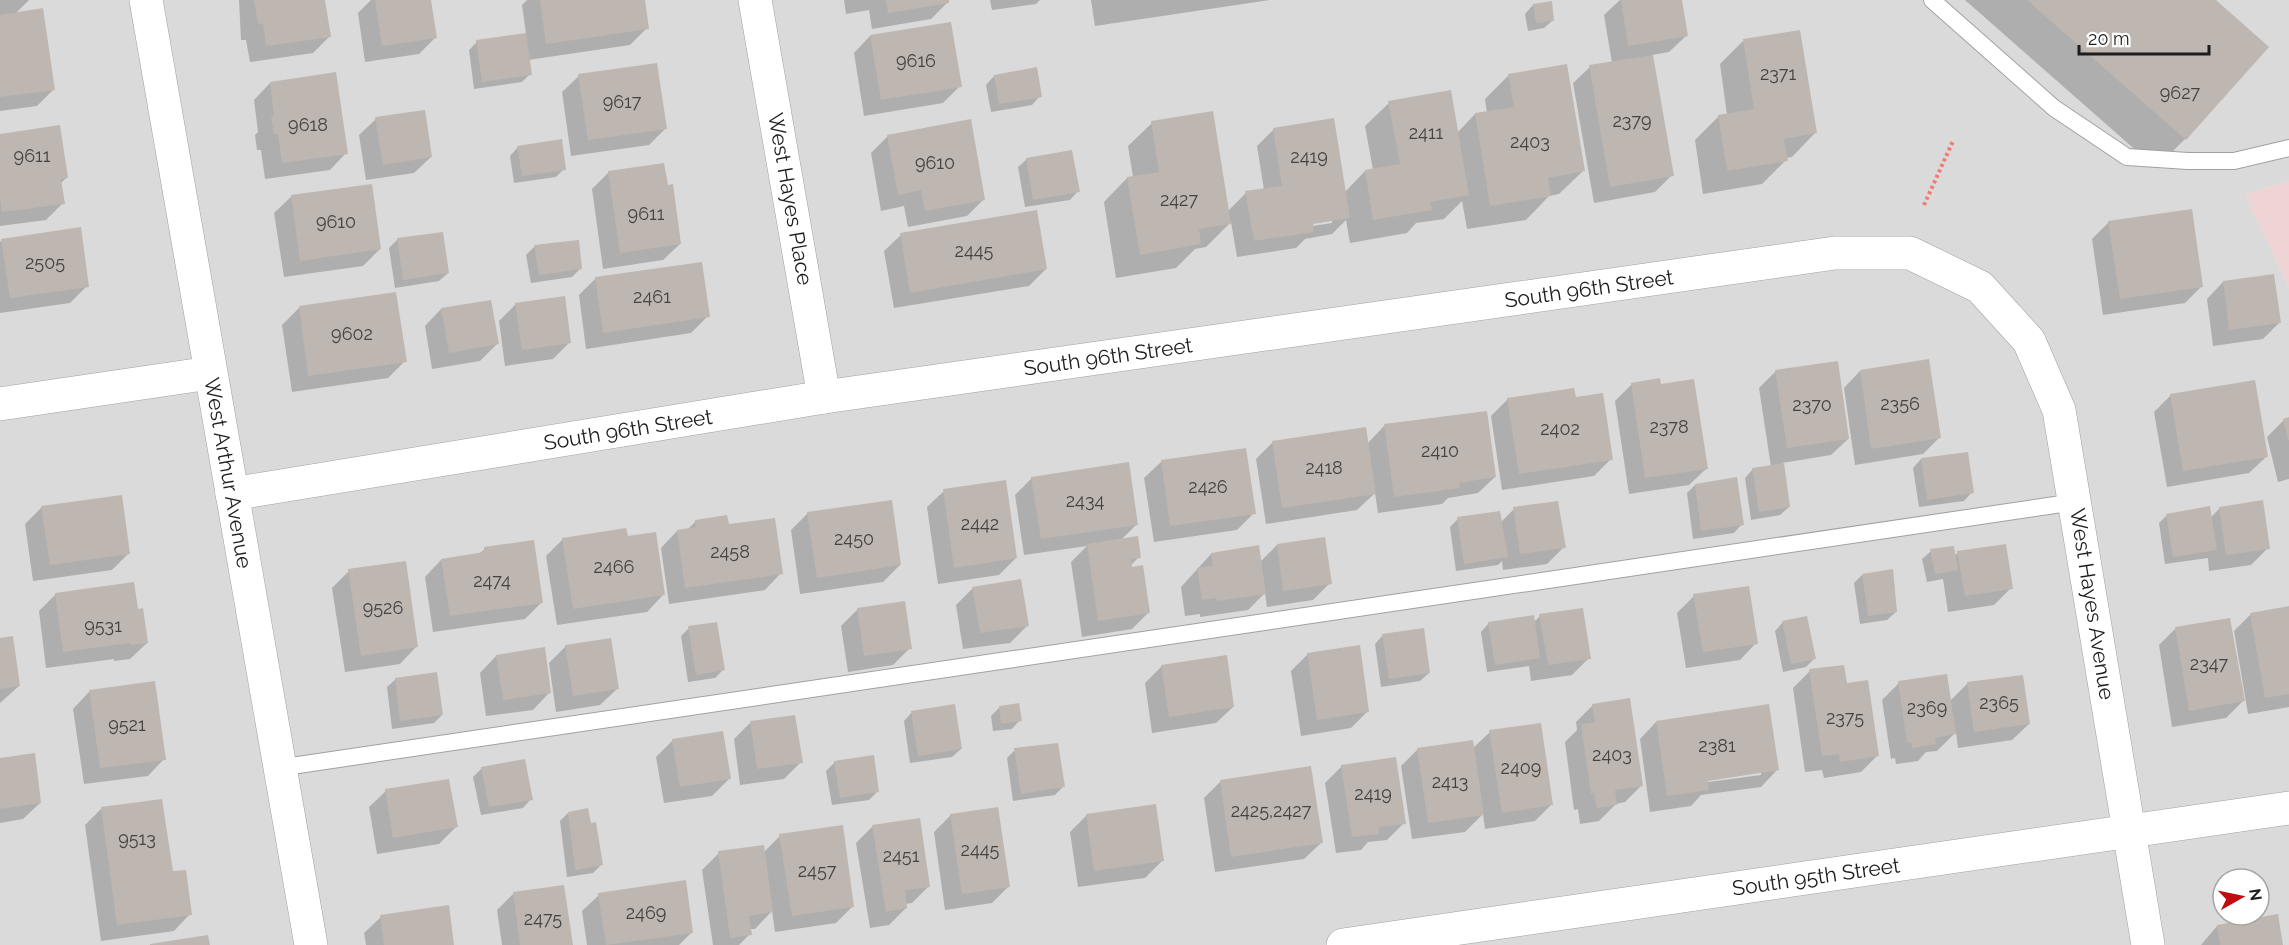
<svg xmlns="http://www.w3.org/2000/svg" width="2289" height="945" font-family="Raleway,sans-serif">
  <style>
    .residential { fill: #dbdada; fill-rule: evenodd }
    .commercial { fill: #eed4d4 }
    .shadow { fill: #0003; fill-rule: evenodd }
    .building { fill: #beb6b0 }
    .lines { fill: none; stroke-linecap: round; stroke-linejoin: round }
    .lane-casing { stroke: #a1a1a1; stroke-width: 18 }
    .street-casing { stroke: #a1a1a1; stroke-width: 34 }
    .path { stroke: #f27a71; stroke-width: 4; stroke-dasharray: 3 3; stroke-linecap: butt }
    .lane { stroke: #fff; stroke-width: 16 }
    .street { stroke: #fff; stroke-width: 33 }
    .labels { text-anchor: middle; stroke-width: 4.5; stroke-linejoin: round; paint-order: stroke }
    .number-label { font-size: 18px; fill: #454342 }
    .street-label { font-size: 21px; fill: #1d1d1d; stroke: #fff }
  </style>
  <rect width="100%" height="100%" fill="#eeeae4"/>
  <!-- residential -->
  <path class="residential" d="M0,0H2289V181L2245,194L2289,288V945H0ZM2223,879H2259V915H2223Z"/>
  <!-- commercial -->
  <path class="commercial" d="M2289,181V288L2245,194Z"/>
  <!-- shadow -->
  <g class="shadow">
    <path d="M0,0H29L15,14L54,89L37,106L0,111Z"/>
    <path d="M239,0H324L329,37L313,53L250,62L246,40H241Z"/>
    <path d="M371,0H430L435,38L419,54L365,62L358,13Z"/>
    <path d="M527,0H643L647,28L630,45L528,60L530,74L522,82L474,89L469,50L477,42L526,34L522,5Z"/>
    <path d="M844,0H947L948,2L931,19L872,29L869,10L846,14Z"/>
    <path d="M990,0H1040L1036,4L992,10Z"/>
    <path d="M1091,0H1270L1095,26Z"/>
    <path d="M1620,0H1680L1686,36L1669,52L1652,55L1672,175L1655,192L1594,203L1573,83L1590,67L1612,63L1604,15Z"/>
    <path d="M1965,0H2214L2267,47L2185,139L2156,168Z"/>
    <path d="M1533,5L1553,20L1544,28L1528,31L1525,14Z"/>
    <path d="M870,36L960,86L943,103L864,116L854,53Z"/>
    <path d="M1743,41L1815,133L1792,157L1785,158L1786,160L1762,184L1703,194L1695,140L1719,116L1727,115L1720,64Z"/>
    <path d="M1509,75L1583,171L1559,194L1549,196L1526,220L1467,229L1462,201L1444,219L1416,223L1407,233L1350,243L1346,220L1332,234L1305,239L1296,248L1237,257L1231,222L1206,247L1195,249L1176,268L1116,278L1104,202L1127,178L1133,177L1128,146L1152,123L1228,211L1246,193L1264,190L1257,146L1273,130L1345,192L1365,171L1373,170L1365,126L1389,103L1457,133L1475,114L1487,113L1485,99ZM1332,220V223L1306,227L1305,224Z"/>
    <path d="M579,76L665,129L649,145L571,156L562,92Z"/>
    <path d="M994,76L1040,96L1032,105L991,112L986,85Z"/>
    <path d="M270,83L346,153L330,170L265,179L261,150H257L255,135L258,132L254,100Z"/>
    <path d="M376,119L431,157L414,173L366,180L359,135Z"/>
    <path d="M0,136L66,178L60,184L63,203L46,220L0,226Z"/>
    <path d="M888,136L984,199L967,216L908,227L904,206L881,211L871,153Z"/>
    <path d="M518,147L564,169L556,177L514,183L510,156Z"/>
    <path d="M1027,159L1078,191L1070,200L1025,207L1018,167Z"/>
    <path d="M609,172L666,186L680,244L663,260L603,269L592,189Z"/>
    <path d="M370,185L380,249L363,266L284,277L274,213L291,197Z"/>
    <path d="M2109,222L2202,286L2185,303L2103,315L2092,239Z"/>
    <path d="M901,235L1046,269L1029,286L894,308L884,251Z"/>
    <path d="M2,240L87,286L70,303L0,313V242Z"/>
    <path d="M397,240L448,273L439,281L395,288L389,248Z"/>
    <path d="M534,247L581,268L572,277L531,283L526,255Z"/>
    <path d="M595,279L708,316L691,333L586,349L579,295Z"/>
    <path d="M2223,282L2279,323L2263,339L2213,346L2207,299Z"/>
    <path d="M516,304L570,342L553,359L505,366L499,321Z"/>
    <path d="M299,308L405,361L388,378L292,392L282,325Z"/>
    <path d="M441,309L497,344L480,361L432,369L425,326Z"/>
    <path d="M1776,371L1848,439L1831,455L1782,463L1789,507L1780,515L1751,520L1745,478L1753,469L1771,467L1759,388Z"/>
    <path d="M1860,371L1939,438L1923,454L1855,465L1844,388Z"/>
    <path d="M1632,384L1660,386L1706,469L1689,485L1629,494L1615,401Z"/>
    <path d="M2171,395L2266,457L2249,473L2167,487L2154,412Z"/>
    <path d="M1574,398L1611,459L1594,476L1502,490L1491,416L1508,399Z"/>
    <path d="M2289,419V479L2278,482L2267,437L2284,420Z"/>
    <path d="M1384,426L1495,477L1478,493L1448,498L1442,504L1378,513L1375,493L1357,510L1266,524L1256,459L1273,442L1367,444Z"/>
    <path d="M1921,459L1972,492L1964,501L1919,507L1913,468Z"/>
    <path d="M1161,462L1254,513L1237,530L1154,542L1144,478Z"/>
    <path d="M1032,478L1137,524L1121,540L1139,557L1130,566L1149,612L1132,629L1082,637L1071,562L1087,546L1024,555L1015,495Z"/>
    <path d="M1695,485L1742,524L1734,533L1693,539L1687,493Z"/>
    <path d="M944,491L1016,558L999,575L938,584L927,507Z"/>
    <path d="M42,507L129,553L112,570L33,581L25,524Z"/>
    <path d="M2220,508L2268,548L2251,565L2209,571L2208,558L2165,564L2159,523L2167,515L2210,518Z"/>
    <path d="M1514,509L1564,547L1547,564L1503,570L1502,561L1498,565L1456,571L1450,527L1458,519L1501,522Z"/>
    <path d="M808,513L900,565L883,582L800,594L791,530Z"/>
    <path d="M696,521L727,526L781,573L765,590L669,604L661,548L677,531L687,530Z"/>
    <path d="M626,538L663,595L647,612L557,625L546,556L563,539Z"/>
    <path d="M1277,545L1330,583L1313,600L1267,607L1265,593L1248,610L1200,617V614L1185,616L1181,587L1211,554L1260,562Z"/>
    <path d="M485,549L542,602L525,619L433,632L425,577L441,560L479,554Z"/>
    <path d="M1931,551L1954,557L1958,552L2011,588L1994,605L1948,612L1943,579L1927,582L1922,559Z"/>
    <path d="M349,571L416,647L400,664L345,672L332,588Z"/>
    <path d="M1862,575L1896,612L1887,620L1860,624L1854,583Z"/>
    <path d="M973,588L1027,626L1010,643L963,649L956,605Z"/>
    <path d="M56,594L137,611L147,643L130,659L114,661V659L46,668L39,611Z"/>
    <path d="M1694,596L1756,643L1740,660L1686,668L1677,613Z"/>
    <path d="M2289,608V707L2248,714L2234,631L2251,614Z"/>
    <path d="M858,609L910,648L893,665L848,672L841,626Z"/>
    <path d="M1540,616L1589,658L1572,675L1531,681L1529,666L1487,672L1481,632L1489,623H1533Z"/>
    <path d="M1783,622L1814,659L1806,667L1783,672L1775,631Z"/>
    <path d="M689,628L723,670L715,678L688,682L681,636Z"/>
    <path d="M2175,629L2243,701L2226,718L2172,727L2159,645Z"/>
    <path d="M1383,635L1429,673L1420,681L1381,687L1375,644Z"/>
    <path d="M0,639L19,686L0,703Z"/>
    <path d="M566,646L617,689L600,705L556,712L549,663Z"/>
    <path d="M1308,654L1367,712L1351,728L1301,736L1291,671Z"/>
    <path d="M496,656L549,693L533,710L486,716L480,673Z"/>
    <path d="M1162,666L1233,707L1216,723L1152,733L1145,683Z"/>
    <path d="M1810,671L1877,756L1861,772L1824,778L1822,770L1805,772L1793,688Z"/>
    <path d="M396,679L442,715L434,723L392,729L387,687Z"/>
    <path d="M1899,683L1949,702L1968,683L2029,724L2012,740L1958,748L1956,732L1937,751L1926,752L1918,761L1896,764L1895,758L1891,759L1882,700Z"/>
    <path d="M89,692L164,759L148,776L84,784L73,709Z"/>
    <path d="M1593,705L1642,785L1625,802L1616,804L1599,821L1580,824L1578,809L1574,810L1565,742L1577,730L1576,722Z"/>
    <path d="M999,708L1020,720L1012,729L993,731L991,716Z"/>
    <path d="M912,712L961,749L952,757L910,763L904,721Z"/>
    <path d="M1656,722L1777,770L1761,787L1701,795L1691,806L1650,812L1640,739ZM1761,771V775L1701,783L1700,780Z"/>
    <path d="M750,723L801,762L784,779L740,785L734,739Z"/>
    <path d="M1490,732L1552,804L1535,821L1485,829L1483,814L1465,832L1412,839L1401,766L1418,749H1472Z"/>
    <path d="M673,740L729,779L712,796L664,803L656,757Z"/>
    <path d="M1015,750L1063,787L1055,795L1013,801L1007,758Z"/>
    <path d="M0,759L40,803L23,819L0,823Z"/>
    <path d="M835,762L878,791L869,800L832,805L826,771Z"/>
    <path d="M1342,766L1404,823L1387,840L1368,842L1361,850L1336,853L1325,783Z"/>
    <path d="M482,768L531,799L523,808L481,815L473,777Z"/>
    <path d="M1221,781L1321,843L1304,859L1215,872L1204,798Z"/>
    <path d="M386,791L456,827L439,844L377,854L369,807Z"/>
    <path d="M101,809L171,873L190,914L174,931L101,941L85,825Z"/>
    <path d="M568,813L601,865L593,873L567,877L560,821Z"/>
    <path d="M951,815L1009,886L992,903L945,910L934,832Z"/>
    <path d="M1086,816L1162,861L1145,878L1078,887L1070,832Z"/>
    <path d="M873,826L929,886L912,903L905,904L906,908L889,925L870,928L856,843Z"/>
    <path d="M780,836L852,907L836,923L775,932L772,911L755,929H749L750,934L739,945H713L702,870L719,853L764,852Z"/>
    <path d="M513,894L571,945H502L497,910Z"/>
    <path d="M599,895L692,932L679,945H587L582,911Z"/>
    <path d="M381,917L453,945H366L364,933Z"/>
    <path d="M2217,926L2281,945H2201Z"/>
  </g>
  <!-- building -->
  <g class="building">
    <path d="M254,0H325L331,37L266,46L263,24H258Z"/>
    <path d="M375,0H431L437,38L382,46Z"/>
    <path d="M540,0H645L649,29L546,44Z"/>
    <path d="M886,0H949V3L888,13Z"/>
    <path d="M1621,0H1682L1688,36L1628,46Z"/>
    <path d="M2027,0H2216L2269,47L2186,140Z"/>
    <path d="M1552,1L1554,21L1536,23L1533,4Z"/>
    <path d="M43,8L55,90L0,97V15Z"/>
    <path d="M951,22L962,87L881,100L870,35Z"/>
    <path d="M1800,30L1817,133L1784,139L1788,161L1727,171L1718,115L1754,109L1743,39Z"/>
    <path d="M526,33L532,75L482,82L476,40Z"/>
    <path d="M1653,55L1674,176L1610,187L1589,65Z"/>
    <path d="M657,63L667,129L588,140L578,74Z"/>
    <path d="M1567,64L1585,171L1548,178L1551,196L1490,206L1475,113L1514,107L1508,74Z"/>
    <path d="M1037,67L1042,97L999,104L994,75Z"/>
    <path d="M336,72L348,154L282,163L278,134H274L271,117L274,116L270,82Z"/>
    <path d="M1451,90L1469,195L1430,202L1432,210L1373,220L1365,170L1400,164L1388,101Z"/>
    <path d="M425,110L432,157L383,165L375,117Z"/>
    <path d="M1213,111L1231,224L1199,229L1201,244L1140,255L1127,177L1159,172L1151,121Z"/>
    <path d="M1334,118L1350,218L1313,224L1314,232L1254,241L1245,191L1282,186L1273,128Z"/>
    <path d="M971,119L985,200L925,211L921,190L898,195L887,135Z"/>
    <path d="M60,125L68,178L61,179L65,204L2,212L0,198V134Z"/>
    <path d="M562,139L566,170L522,176L517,146Z"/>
    <path d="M1072,150L1080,192L1033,200L1026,158Z"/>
    <path d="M664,163L668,185L673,184L681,244L620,253L608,171Z"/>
    <path d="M372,184L381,249L300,261L291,195Z"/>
    <path d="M2192,209L2203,287L2120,299L2108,221Z"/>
    <path d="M1037,210L1047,269L910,293L900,233Z"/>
    <path d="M81,227L89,287L10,298L1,239Z"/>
    <path d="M443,232L449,273L403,280L397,238Z"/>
    <path d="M579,240L582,269L539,275L534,245Z"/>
    <path d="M702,262L710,317L603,333L595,277Z"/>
    <path d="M2274,274L2281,323L2229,330L2223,281Z"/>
    <path d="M396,292L407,362L308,376L299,306Z"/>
    <path d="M565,296L571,343L522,350L515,303Z"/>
    <path d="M491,300L499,344L449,353L441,308Z"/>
    <path d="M1929,359L1941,438L1871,449L1860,370Z"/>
    <path d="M1838,361L1849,439L1787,448L1775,370Z"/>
    <path d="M1660,378L1661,384L1694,379L1708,469L1645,478L1631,383Z"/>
    <path d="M2255,380L2268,457L2183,471L2170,394Z"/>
    <path d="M1574,388L1576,397L1603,393L1613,460L1519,474L1507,398Z"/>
    <path d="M1487,411L1496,477L1459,483L1460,488L1394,497L1384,424Z"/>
    <path d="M2289,417V440H2288L2283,419Z"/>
    <path d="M1366,427L1376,494L1282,508L1272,441Z"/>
    <path d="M1246,448L1256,514L1170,526L1161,460Z"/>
    <path d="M1968,452L1974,493L1927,500L1921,458Z"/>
    <path d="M1129,462L1138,525L1041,539L1031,477Z"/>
    <path d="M1784,463L1790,507L1759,512L1752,468Z"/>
    <path d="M1737,477L1744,525L1701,531L1695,484Z"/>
    <path d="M1006,480L1017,558L954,568L943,489Z"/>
    <path d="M122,495L130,554L50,565L41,506Z"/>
    <path d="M892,500L901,565L817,578L807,512Z"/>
    <path d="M2263,500L2270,549L2226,555L2219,507Z"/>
    <path d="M1558,501L1566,548L1520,554L1513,507Z"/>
    <path d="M2210,506L2217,550L2173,557L2166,514Z"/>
    <path d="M1500,511L1508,557L1464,564L1457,517Z"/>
    <path d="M727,515L729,524L775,518L783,574L685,588L677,530L696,527L695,520Z"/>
    <path d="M626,528L628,536L656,532L665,595L573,609L562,538Z"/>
    <path d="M1138,536L1141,558L1131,559L1132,567L1143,565L1150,613L1098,621L1087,544Z"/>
    <path d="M1325,537L1332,584L1283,591L1277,544Z"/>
    <path d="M534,540L543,603L450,616L441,559L484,552V547Z"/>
    <path d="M2006,544L2013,589L1965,596L1957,551Z"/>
    <path d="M1259,545L1266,594L1217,601L1216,598L1202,600L1197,568L1213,566L1211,553Z"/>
    <path d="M1954,546L1958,570L1935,574L1930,549Z"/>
    <path d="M406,561L418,647L361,656L348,569Z"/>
    <path d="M1893,569L1897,612L1868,616L1862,574Z"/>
    <path d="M1021,579L1029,626L980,633L972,587Z"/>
    <path d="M134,582L138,609L143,608L148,643L131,645L130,643L63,652L55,593Z"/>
    <path d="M1749,586L1758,644L1703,652L1693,594Z"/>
    <path d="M905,601L912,649L864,656L857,608Z"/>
    <path d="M2289,606V694L2265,698L2250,613Z"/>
    <path d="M1583,608L1591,659L1548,665L1539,614Z"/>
    <path d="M1534,615L1540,658L1495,665L1488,622Z"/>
    <path d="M1807,616L1816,659L1791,664L1782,621Z"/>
    <path d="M2230,618L2245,701L2189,711L2175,627Z"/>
    <path d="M717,622L725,670L696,675L688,626Z"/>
    <path d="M1424,628L1430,673L1389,679L1382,634Z"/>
    <path d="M13,636L20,686L0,689V638Z"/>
    <path d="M611,638L619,689L573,696L565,645Z"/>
    <path d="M1360,645L1369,712L1317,720L1307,653Z"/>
    <path d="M545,647L551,693L503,700L496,655Z"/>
    <path d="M1227,655L1234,707L1169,717L1161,665Z"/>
    <path d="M1844,665L1847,683L1868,680L1879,756L1840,762L1839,754L1822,756L1809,669Z"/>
    <path d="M437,672L443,715L400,721L395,678Z"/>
    <path d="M1947,674L1956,734L1935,738L1936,744L1912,748L1911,742L1907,743L1898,681Z"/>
    <path d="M2023,675L2030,724L1974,732L1967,682Z"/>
    <path d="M155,681L166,760L100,768L89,690Z"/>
    <path d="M1630,698L1643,786L1615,790L1617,805L1597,808L1594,793L1591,794L1581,724L1595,722L1592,704Z"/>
    <path d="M1019,703L1022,721L1001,724L999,706Z"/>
    <path d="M955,704L962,749L918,756L911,711Z"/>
    <path d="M1769,704L1779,770L1708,781L1709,790L1667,796L1656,721Z"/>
    <path d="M795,715L803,763L757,769L750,721Z"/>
    <path d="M1541,723L1553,805L1502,813L1489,730Z"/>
    <path d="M723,731L731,779L680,787L672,739Z"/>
    <path d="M1473,740L1484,815L1428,823L1417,748Z"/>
    <path d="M1058,743L1065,787L1021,794L1014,748Z"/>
    <path d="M35,753L41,803L0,809V758Z"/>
    <path d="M874,755L879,792L840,798L834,761Z"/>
    <path d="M1396,757L1406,824L1378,827L1379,834L1352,837L1341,765Z"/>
    <path d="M525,759L533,800L489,807L481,767Z"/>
    <path d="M1311,766L1323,843L1231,857L1220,780Z"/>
    <path d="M449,779L458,827L393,838L385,789Z"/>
    <path d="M162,799L173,871L186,870L192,915L117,925L101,807Z"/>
    <path d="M1156,804L1164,861L1094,871L1086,814Z"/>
    <path d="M998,807L1010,887L962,894L950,814Z"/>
    <path d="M588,808L591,823L596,822L603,865L575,870L568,812Z"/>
    <path d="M920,818L930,887L905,890L907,908L886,912L872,825Z"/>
    <path d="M843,825L854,907L792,916L779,834Z"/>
    <path d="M764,845L773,912L749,916L752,935L730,938L718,851Z"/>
    <path d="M686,880L693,933L606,945L598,893Z"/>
    <path d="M564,885L573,945H520L513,892Z"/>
    <path d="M449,905L454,945H384L380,915Z"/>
    <path d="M2278,914L2283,945H2220L2217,925Z"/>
    <path d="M208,935L210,945H150V944Z"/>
  </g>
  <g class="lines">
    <!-- lane casing -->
    <g class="lane-casing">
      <g id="lane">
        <path d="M1932,0L2054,108L2127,157L2188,161H2234L2289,148"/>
        <path d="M278,768L2075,502"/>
      </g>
    </g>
    <!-- street casing -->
    <g class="street-casing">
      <g id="street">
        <path d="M146,0L311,945"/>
        <path d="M755,0L824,397"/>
        <path d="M0,404L210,373"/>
        <path d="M232,494L824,397L1835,253H1910L1980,287L2029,341L2059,410L2148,945"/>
        <path d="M1343,945L2289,808"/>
      </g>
    </g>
    <!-- path -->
    <path class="path" d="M1924,205L1953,141"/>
    <!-- lane -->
    <use href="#lane" class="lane"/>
    <!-- street -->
    <use href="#street" class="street"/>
  </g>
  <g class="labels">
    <!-- number labels -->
    <g class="number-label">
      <text x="916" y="67">9616</text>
      <text x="1778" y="80">2371</text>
      <text x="2180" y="99">9627</text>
      <text x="622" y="108">9617</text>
      <text x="1632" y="127">2379</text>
      <text x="308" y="131">9618</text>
      <text x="1426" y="139">2411</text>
      <text x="1530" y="148">2403</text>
      <text x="32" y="162">9611</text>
      <text x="1309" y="163">2419</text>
      <text x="935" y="169">9610</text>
      <text x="1179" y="206">2427</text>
      <text x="646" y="220">9611</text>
      <text x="336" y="228">9610</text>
      <text x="974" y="257">2445</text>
      <text x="45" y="269">2505</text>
      <text x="652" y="303">2461</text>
      <text x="352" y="340">9602</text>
      <text x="1900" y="410">2356</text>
      <text x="1812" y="411">2370</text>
      <text x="1669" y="433">2378</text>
      <text x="1560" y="435">2402</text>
      <text x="1440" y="457">2410</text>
      <text x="1324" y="474">2418</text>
      <text x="1208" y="493">2426</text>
      <text x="1085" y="507">2434</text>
      <text x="980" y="530">2442</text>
      <text x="854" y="545">2450</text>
      <text x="730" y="558">2458</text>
      <text x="614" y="573">2466</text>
      <text x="492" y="587">2474</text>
      <text x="383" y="614">9526</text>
      <text x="103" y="632">9531</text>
      <text x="2209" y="670">2347</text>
      <text x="1999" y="709">2365</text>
      <text x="1927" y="714">2369</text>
      <text x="1845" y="724">2375</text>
      <text x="127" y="731">9521</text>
      <text x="1717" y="752">2381</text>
      <text x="1612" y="761">2403</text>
      <text x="1521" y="774">2409</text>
      <text x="1450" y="788">2413</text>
      <text x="1373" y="800">2419</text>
      <text x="1271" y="817">2425,2427</text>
      <text x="137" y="845">9513</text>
      <text x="980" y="856">2445</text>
      <text x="901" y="862">2451</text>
      <text x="817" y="877">2457</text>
      <text x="646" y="919">2469</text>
      <text x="543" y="925">2475</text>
    </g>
    <!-- street labels -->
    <g class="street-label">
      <text transform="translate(790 199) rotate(80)" y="7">West Hayes Place</text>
      <text transform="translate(1589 289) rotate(-8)" y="7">South 96th Street</text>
      <text transform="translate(1108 357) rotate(-8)" y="7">South 96th Street</text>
      <text transform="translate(628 430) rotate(-9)" y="7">South 96th Street</text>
      <text transform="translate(228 473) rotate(80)" y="7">West Arthur Avenue</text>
      <text transform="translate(2092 604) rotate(81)" y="7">West Hayes Avenue</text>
      <text transform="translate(1816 877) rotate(-8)" y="7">South 95th Street</text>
    </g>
  </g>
  <!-- north arrow -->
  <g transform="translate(2241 897) rotate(81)"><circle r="28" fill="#ffffff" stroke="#a5a5a5" stroke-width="1.5"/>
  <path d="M0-4.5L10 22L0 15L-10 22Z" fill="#c00b11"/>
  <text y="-9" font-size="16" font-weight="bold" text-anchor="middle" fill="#1d1d1d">N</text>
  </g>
  <!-- scale -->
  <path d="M2079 45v9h130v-9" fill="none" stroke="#1d1d1d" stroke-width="3"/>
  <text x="2088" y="45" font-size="18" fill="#1d1d1d" stroke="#ffffff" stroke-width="4.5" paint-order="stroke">20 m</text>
</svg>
